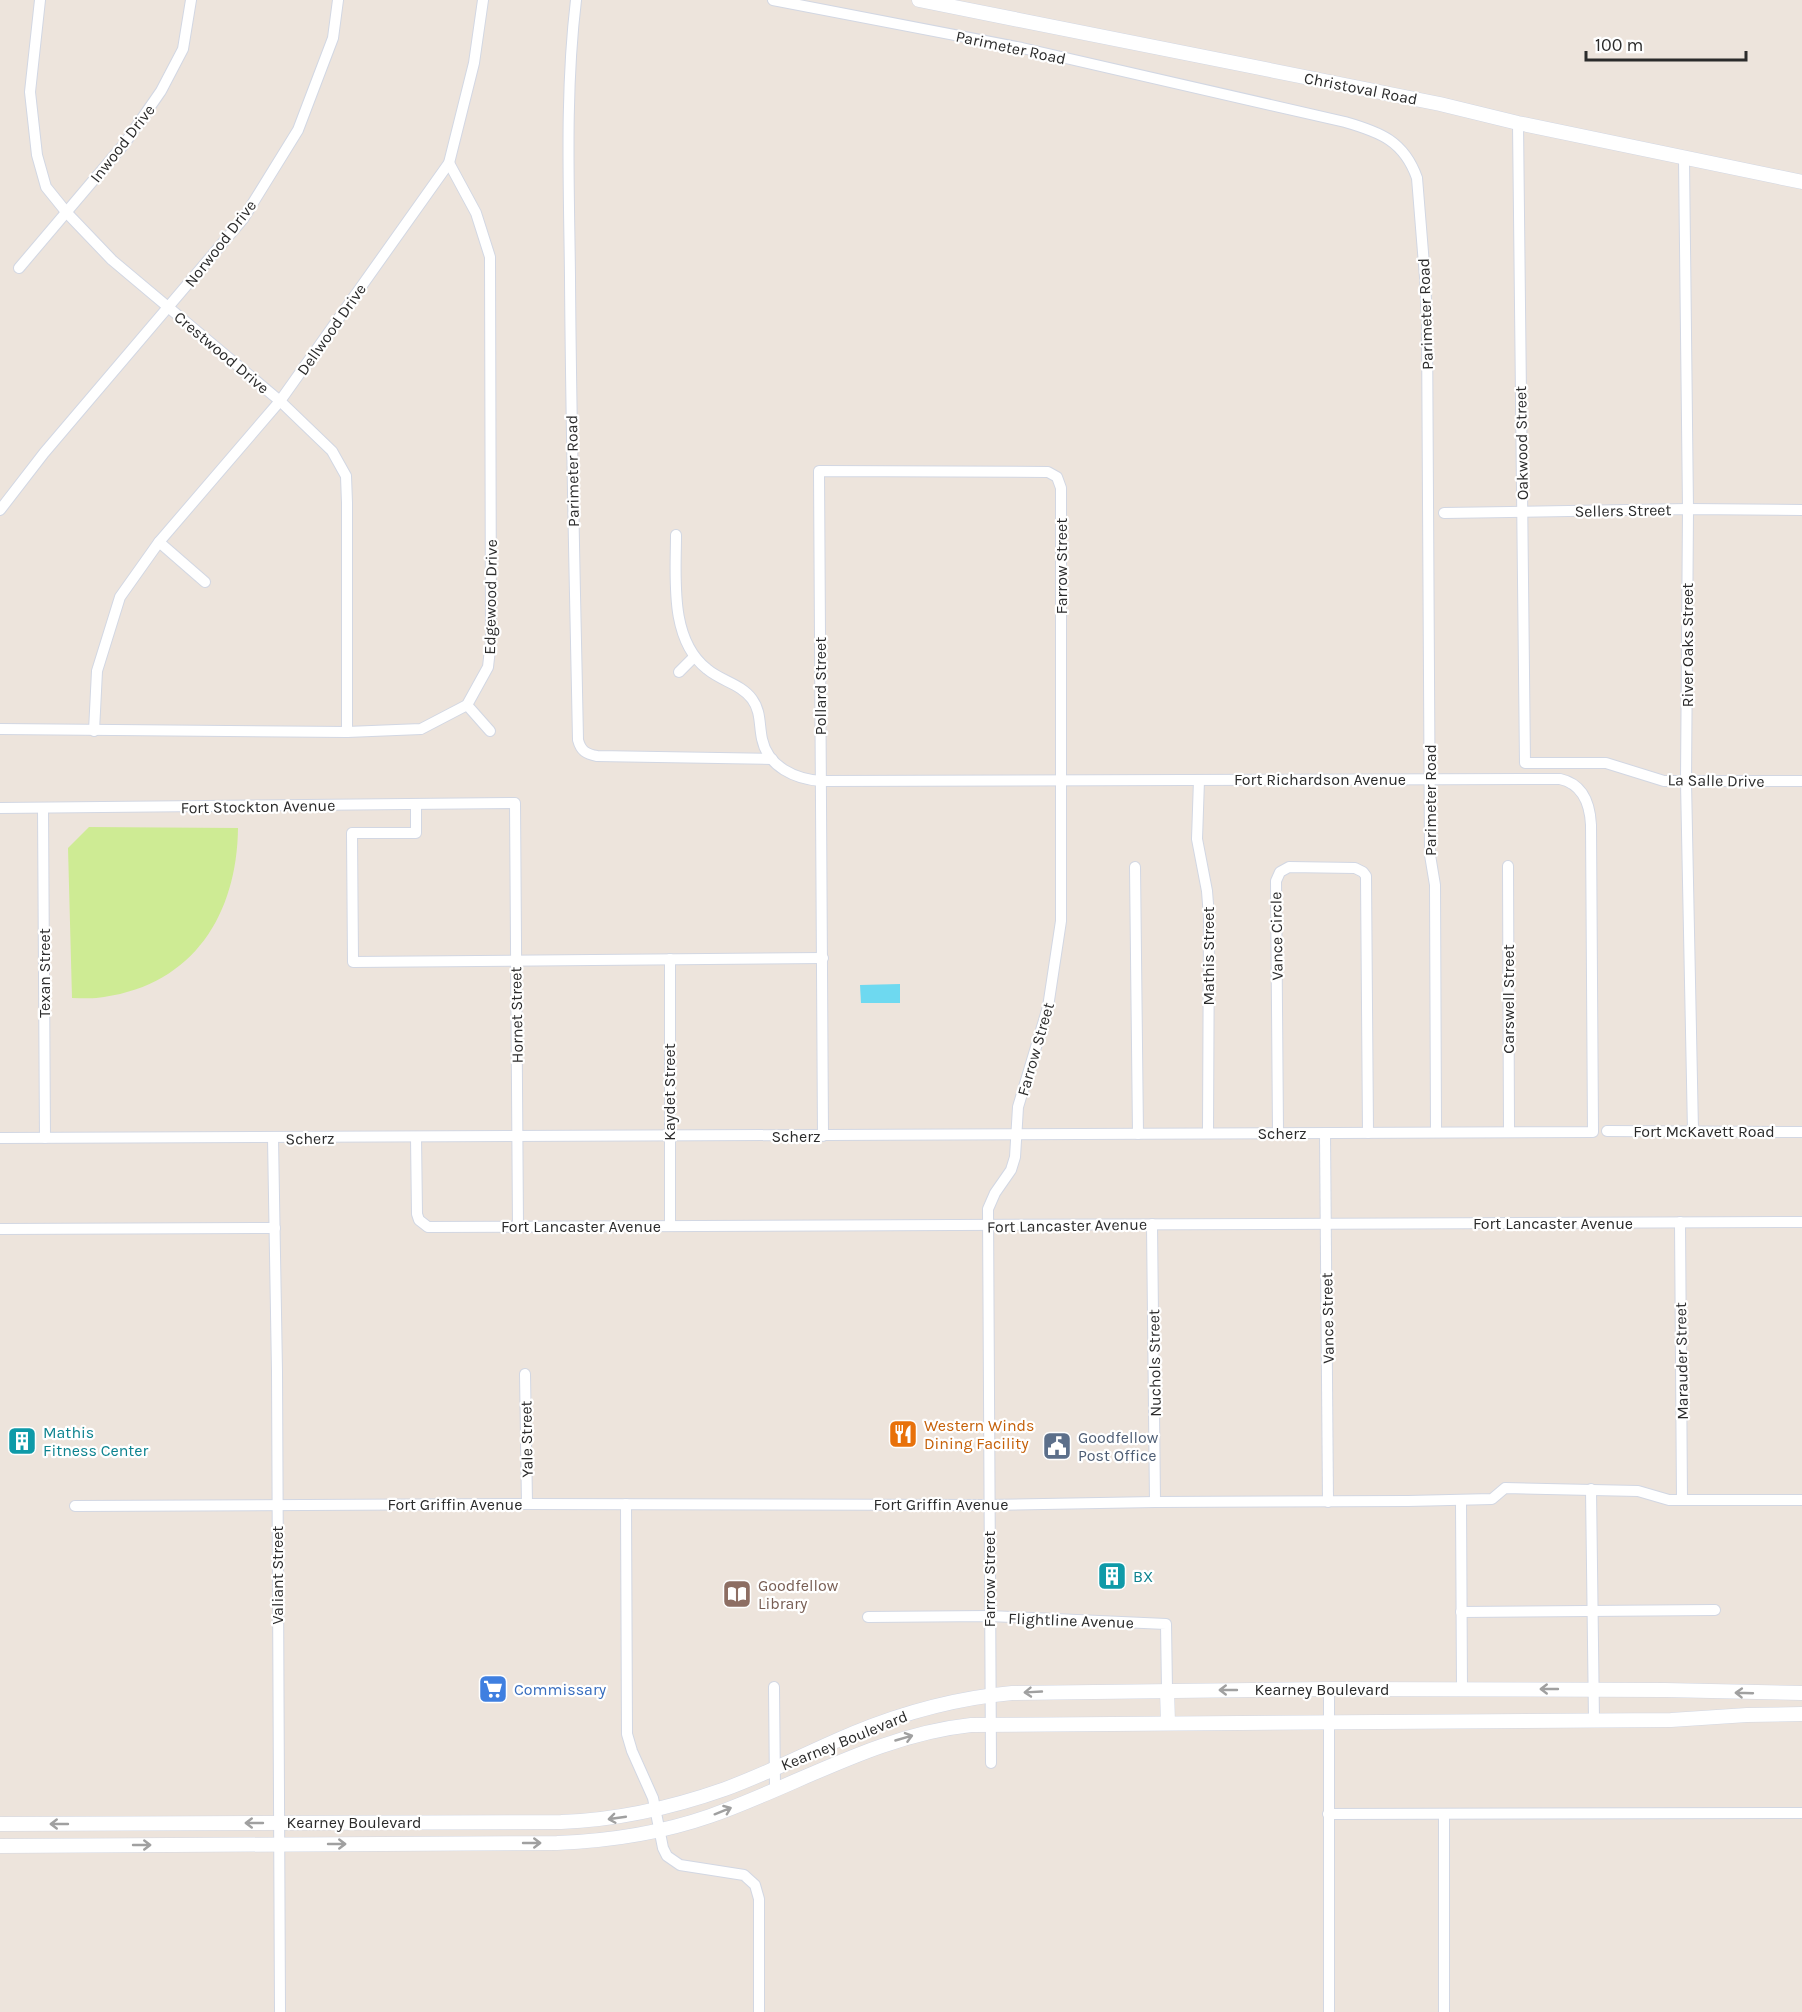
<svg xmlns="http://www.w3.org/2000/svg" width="1802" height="2012" font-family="Karla,sans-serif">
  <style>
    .pitch { fill: #ceeb94 }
    .water { fill: #6ed9f0 }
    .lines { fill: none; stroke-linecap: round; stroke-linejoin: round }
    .minor-casing { stroke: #d2d7e3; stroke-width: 12 }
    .tertiary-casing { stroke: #d2d7e3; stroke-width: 15 }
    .minor { stroke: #fff; stroke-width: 10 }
    .tertiary { stroke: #fff; stroke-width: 14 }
    .oneway { stroke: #a0a0a0 }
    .labels { text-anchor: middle; stroke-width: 4.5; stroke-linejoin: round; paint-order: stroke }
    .street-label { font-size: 16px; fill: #2b2b2b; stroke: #fff }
    .food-label { font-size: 16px; fill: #c56008; stroke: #fff; text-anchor: start }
    .culture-label { font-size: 16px; fill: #0d838f; stroke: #fff; text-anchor: start }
    .service-label { font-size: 16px; fill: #4e5e75; stroke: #fff; text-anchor: start }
    .education-label { font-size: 16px; fill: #785e54; stroke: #fff; text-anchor: start }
    .shop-label { font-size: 16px; fill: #366cbe; stroke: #fff; text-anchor: start }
  </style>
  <rect width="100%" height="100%" fill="#ede4dc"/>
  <!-- pitch -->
  <path class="pitch" d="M89,827L238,828C237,914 194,984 104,997C94,999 83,998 72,998L68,848Z"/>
  <!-- water -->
  <path class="water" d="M900,984V1003H861L860,985Z"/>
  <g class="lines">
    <!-- minor casing -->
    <g class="minor-casing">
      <g id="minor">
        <path d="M40,0L30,92L37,155L46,187L67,213L112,260L280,401L332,451L346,476L347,503V732"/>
        <path d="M576,0C565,92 569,185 570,277C571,431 575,585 578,740C581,751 586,754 597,756L772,759"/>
        <path d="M773,0L1022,48L1345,122C1380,132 1404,141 1417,178L1425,277L1427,322L1430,855L1435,885L1436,1132"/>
        <path d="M1518,123L1525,763H1606L1664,781H1802"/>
        <path d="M1684,158L1688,509L1686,782L1693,1131"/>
        <path d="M19,268L125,143L161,91L183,49L191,0"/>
        <path d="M0,510L44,453L243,219L298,130L333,38L338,0"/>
        <path d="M1444,513L1688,509L1802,510"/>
        <path d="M159,542L205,582"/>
        <path d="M679,672L694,657"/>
        <path d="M467,705L490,731"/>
        <path d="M0,729L347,732L421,729L467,705L488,667L491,640L490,257L476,213L449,163"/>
        <path d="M94,731L97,671L120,597L159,542L280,401L449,163L474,63L483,0"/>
        <path d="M1199,780L1197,839L1207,891L1209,917L1208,1133"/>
        <path d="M416,804V833H352L353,962L823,958"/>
        <path d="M0,808L515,803L518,1227"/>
        <path d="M43,808L45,1138"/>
        <path d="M1508,866L1509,1132"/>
        <path d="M1135,867L1138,1134"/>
        <path d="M670,959V1226"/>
        <path d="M1607,1131L1802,1132"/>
        <path d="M1278,1133L1276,881L1280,872L1289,867L1355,868L1363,872L1366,876L1368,1133"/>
        <path d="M1325,1133L1328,1502"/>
        <path d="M823,1136L819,471L1048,472L1057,477L1061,488V921L1048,1007L1018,1107L1015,1157L1011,1170L995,1193L988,1209L991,1763"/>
        <path d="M416,1137L417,1214L419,1220L428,1227L1802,1222"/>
        <path d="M0,1138L1593,1132L1591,825C1590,804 1583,784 1560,779L821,781C795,779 768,767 762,739C759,725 761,711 752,699C741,684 721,681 707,669C669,639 676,578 676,535"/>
        <path d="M273,1138L277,1371L280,2012"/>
        <path d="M1680,1222L1682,1500"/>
        <path d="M1152,1224L1155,1502"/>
        <path d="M0,1229L275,1228"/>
        <path d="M525,1374L527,1504"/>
        <path d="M1591,1489L1594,1720"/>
        <path d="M1461,1500L1462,1689"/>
        <path d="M626,1504L627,1734L632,1751L653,1798L663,1848L667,1856L680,1865L744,1875L755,1885L759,1899V2012"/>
        <path d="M75,1506L527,1504L989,1505L1155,1502L1408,1501L1492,1499L1505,1488L1638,1491L1669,1500H1802"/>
        <path d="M1461,1612L1715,1610"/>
        <path d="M868,1617L989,1616L1166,1624L1167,1690"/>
        <path d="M774,1687L775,1789"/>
        <path d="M1328,1814L1802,1813"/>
        <path d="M1444,1814V2012"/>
        <path d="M1329,2012V1689"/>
      </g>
    </g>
    <!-- tertiary casing -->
    <g class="tertiary-casing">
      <g id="tertiary">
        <path d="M919,0L1440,104L1518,123L1802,182"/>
        <path d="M1167,1690L1168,1723"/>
        <path d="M0,1824L561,1822C618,1820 671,1808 725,1789C769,1773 811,1751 854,1733C905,1712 958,1698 1012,1693L1329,1689L1665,1690L1802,1693"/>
        <path d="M0,1846L557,1843C609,1841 661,1833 710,1816C798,1785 877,1735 971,1725L1671,1720L1747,1715L1802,1714"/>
      </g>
    </g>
    <!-- minor -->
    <use href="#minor" class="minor"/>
    <!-- tertiary -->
    <use href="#tertiary" class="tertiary"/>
  </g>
  <!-- one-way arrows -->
  <defs><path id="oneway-shaft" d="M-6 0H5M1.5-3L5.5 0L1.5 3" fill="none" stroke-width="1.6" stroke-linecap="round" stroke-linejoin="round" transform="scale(1.5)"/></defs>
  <g class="oneway">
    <use href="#oneway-shaft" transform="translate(1549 1689) rotate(180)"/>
    <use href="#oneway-shaft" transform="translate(1228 1690) rotate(180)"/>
    <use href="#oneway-shaft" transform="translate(1033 1692) rotate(177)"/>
    <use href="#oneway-shaft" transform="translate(1744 1693) rotate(-178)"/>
    <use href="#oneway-shaft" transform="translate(904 1738) rotate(-16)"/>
    <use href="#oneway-shaft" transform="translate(723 1811) rotate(-22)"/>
    <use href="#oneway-shaft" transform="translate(617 1818) rotate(172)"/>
    <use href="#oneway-shaft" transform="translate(254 1823) rotate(180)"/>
    <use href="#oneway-shaft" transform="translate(59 1824) rotate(180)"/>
    <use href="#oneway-shaft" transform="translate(532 1843)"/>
    <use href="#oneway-shaft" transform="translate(337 1844)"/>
    <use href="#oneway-shaft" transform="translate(142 1845)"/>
  </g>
  <!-- icons -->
  <defs>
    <g id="restaurant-square" transform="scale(1.5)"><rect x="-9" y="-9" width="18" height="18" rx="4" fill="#e8710a" stroke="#fff"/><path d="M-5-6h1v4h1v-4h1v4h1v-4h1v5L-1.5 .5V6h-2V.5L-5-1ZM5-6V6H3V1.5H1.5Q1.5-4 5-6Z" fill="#fff"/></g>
    <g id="building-square" transform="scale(1.5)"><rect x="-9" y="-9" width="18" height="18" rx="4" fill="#0f9aa8" stroke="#fff"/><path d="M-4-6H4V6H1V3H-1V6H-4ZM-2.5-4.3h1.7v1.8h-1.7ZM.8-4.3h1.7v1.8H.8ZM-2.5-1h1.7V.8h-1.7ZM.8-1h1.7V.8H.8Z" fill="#fff"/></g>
    <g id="civic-square" transform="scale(1.5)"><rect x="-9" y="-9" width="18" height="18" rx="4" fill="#5c6f8a" stroke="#fff"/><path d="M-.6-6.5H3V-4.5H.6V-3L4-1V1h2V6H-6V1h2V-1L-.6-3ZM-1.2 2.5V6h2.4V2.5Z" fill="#fff"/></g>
    <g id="library-square" transform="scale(1.5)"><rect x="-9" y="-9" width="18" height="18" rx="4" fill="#8d6e63" stroke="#fff"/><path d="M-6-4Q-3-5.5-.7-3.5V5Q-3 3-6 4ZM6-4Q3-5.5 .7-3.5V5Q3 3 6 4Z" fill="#fff"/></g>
    <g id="supermarket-square" transform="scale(1.5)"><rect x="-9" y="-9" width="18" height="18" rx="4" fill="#3f7fe0" stroke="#fff"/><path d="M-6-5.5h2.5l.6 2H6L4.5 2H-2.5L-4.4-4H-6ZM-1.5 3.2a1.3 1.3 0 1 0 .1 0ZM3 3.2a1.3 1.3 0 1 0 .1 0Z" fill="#fff"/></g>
  </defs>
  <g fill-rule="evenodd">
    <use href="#restaurant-square" x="903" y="1434"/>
    <use href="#building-square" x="22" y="1441"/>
    <use href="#civic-square" x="1057" y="1446"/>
    <use href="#building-square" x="1112" y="1576"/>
    <use href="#library-square" x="737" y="1594"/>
    <use href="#supermarket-square" x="493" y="1689"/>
  </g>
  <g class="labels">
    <!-- street labels -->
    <g class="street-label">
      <text transform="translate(1011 47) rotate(12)" y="6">Parimeter Road</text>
      <text transform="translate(1361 88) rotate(11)" y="6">Christoval Road</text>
      <text transform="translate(122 143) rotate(-52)" y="6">Inwood Drive</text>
      <text transform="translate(220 243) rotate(-52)" y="6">Norwood Drive</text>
      <text transform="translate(1425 314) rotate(-92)" y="6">Parimeter Road</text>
      <text transform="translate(331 329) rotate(-55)" y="6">Dellwood Drive</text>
      <text transform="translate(222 352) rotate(40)" y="6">Crestwood Drive</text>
      <text transform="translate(1521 443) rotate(-91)" y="6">Oakwood Street</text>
      <text transform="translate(572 471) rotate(-91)" y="6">Parimeter Road</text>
      <text transform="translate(1623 510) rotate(-1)" y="6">Sellers Street</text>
      <text transform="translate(1061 566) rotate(-90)" y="6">Farrow Street</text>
      <text transform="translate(490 597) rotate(-89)" y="6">Edgewood Drive</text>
      <text transform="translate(1687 645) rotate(-90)" y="6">River Oaks Street</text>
      <text transform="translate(820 686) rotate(-90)" y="6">Pollard Street</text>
      <text x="1320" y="785">Fort Richardson Avenue</text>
      <text transform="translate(1716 780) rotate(1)" y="6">La Salle Drive</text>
      <text transform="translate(1430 800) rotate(-90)" y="6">Parimeter Road</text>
      <text transform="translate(258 806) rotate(-1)" y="6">Fort Stockton Avenue</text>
      <text transform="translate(1276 936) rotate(-91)" y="6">Vance Circle</text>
      <text transform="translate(1208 956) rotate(-90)" y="6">Mathis Street</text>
      <text transform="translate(44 973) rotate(-90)" y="6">Texan Street</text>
      <text transform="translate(1508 999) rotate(-90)" y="6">Carswell Street</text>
      <text transform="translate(516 1015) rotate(-91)" y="6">Hornet Street</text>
      <text transform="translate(1035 1049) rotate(-74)" y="6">Farrow Street</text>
      <text transform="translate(669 1092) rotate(-90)" y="6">Kaydet Street</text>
      <text x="1704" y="1137">Fort McKavett Road</text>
      <text x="1282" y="1139">Scherz</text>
      <text x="796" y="1142">Scherz</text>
      <text transform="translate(310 1138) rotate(-1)" y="6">Scherz</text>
      <text x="1553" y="1229">Fort Lancaster Avenue</text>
      <text transform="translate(1067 1225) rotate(-1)" y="6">Fort Lancaster Avenue</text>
      <text x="581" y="1232">Fort Lancaster Avenue</text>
      <text transform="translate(1327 1318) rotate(-91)" y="6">Vance Street</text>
      <text transform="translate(1681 1361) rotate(-91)" y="6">Marauder Street</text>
      <text transform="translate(1154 1363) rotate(-91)" y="6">Nuchols Street</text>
      <text transform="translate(526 1439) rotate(-91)" y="6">Yale Street</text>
      <text x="455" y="1510">Fort Griffin Avenue</text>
      <text x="941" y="1510">Fort Griffin Avenue</text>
      <text transform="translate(277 1575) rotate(-90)" y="6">Valiant Street</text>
      <text transform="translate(989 1579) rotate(-90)" y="6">Farrow Street</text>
      <text transform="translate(1071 1620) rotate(2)" y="6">Flightline Avenue</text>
      <text x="1322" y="1695">Kearney Boulevard</text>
      <text transform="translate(844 1740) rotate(-22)" y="6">Kearney Boulevard</text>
      <text x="354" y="1828">Kearney Boulevard</text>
    </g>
    <!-- food labels -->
    <g class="food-label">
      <text x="924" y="1431">Western Winds<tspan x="924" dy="18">Dining Facility</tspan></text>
    </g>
    <!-- culture labels -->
    <g class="culture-label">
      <text x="43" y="1438">Mathis<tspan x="43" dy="18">Fitness Center</tspan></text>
      <text x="1133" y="1582">BX</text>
    </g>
    <!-- service labels -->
    <g class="service-label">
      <text x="1078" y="1443">Goodfellow<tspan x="1078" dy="18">Post Office</tspan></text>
    </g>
    <!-- education labels -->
    <g class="education-label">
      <text x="758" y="1591">Goodfellow<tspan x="758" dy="18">Library</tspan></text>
    </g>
    <!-- shop labels -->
    <g class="shop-label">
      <text x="514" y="1695">Commissary</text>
    </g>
  </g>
  <!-- scale -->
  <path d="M1586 51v9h160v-9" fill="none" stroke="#2b2b2b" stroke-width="3"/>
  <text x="1595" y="51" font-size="18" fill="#2b2b2b" stroke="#ffffff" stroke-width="4.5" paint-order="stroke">100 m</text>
</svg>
